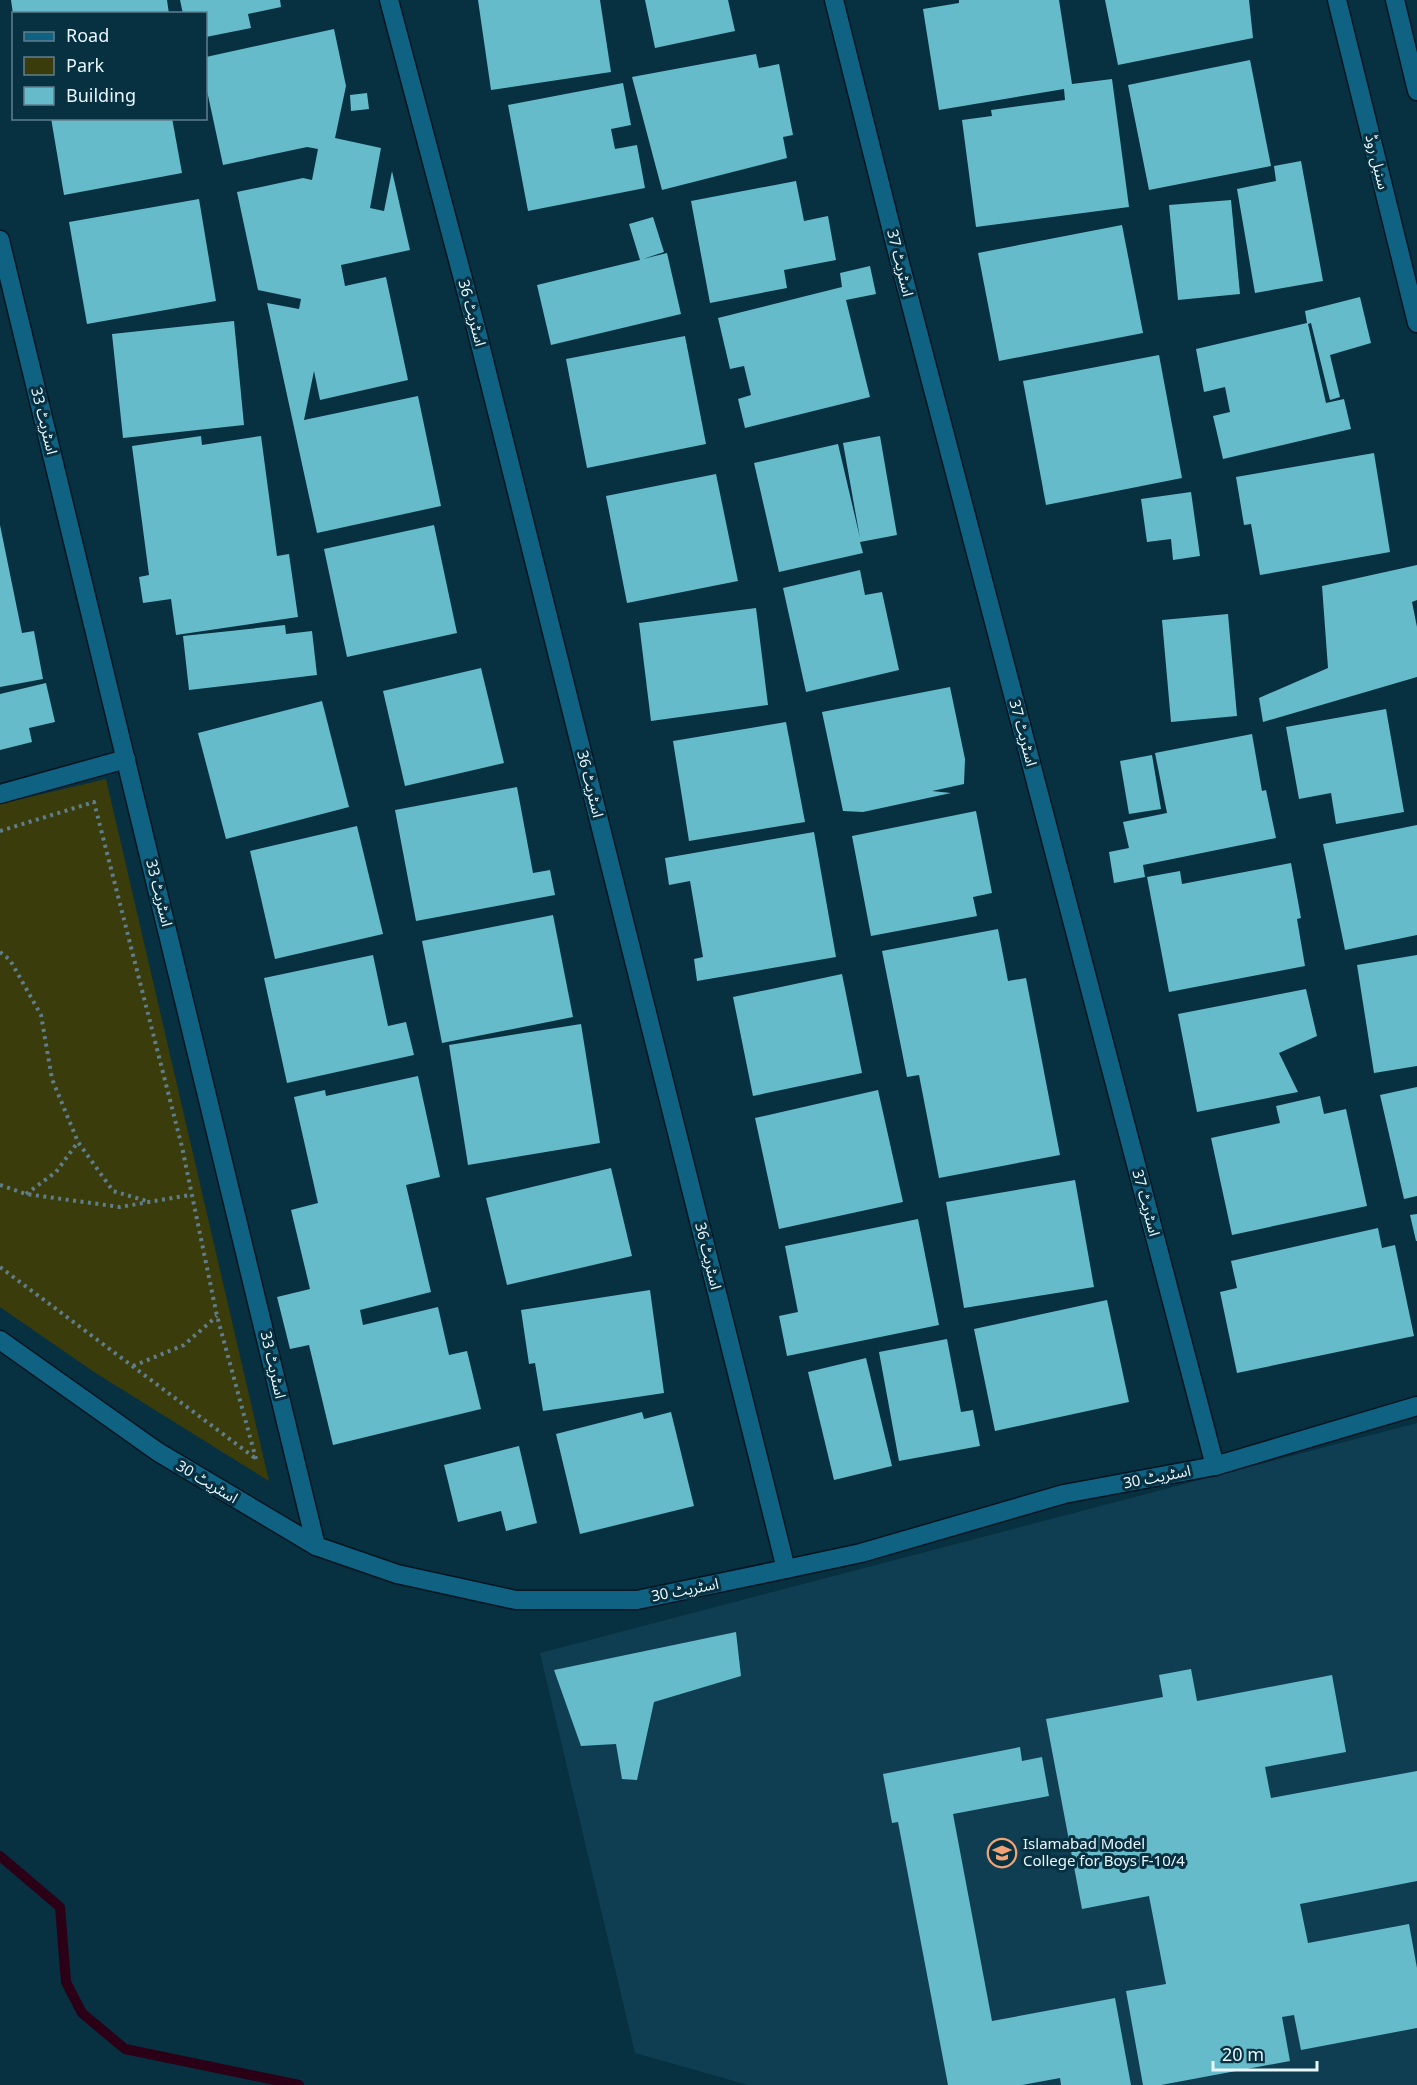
<svg xmlns="http://www.w3.org/2000/svg" width="1417" height="2085" font-family="Georgia,'Noto Sans Arabic',serif">
  <style>
    .built { fill: #0f3e52 }
    .green { fill: #3b3c0b }
    .lines { fill: none; stroke-linecap: round; stroke-linejoin: round }
    .stream { stroke: #2b0017; stroke-width: 10 }
    .building { fill: #66bbcb }
    .minor-casing { stroke: #021621; stroke-width: 21 }
    .path { stroke: #5f7e8b; stroke-width: 4; stroke-dasharray: 3 4.5; stroke-linecap: butt }
    .minor { stroke: #106283; stroke-width: 18 }
    .labels { text-anchor: middle; stroke-width: 6; stroke-linejoin: round; paint-order: stroke }
    .street-label { font-size: 15px; fill: #e8f6fd; stroke: #073041 }
    .poi-label { font-size: 15px; fill: #e8f6fd; stroke: #073041; text-anchor: start }
  </style>
  <rect width="100%" height="100%" fill="#073041"/>
  <!-- built -->
  <path class="built" d="M1417,1423V2085H748L635,2053L540,1653Z"/>
  <!-- green -->
  <path class="green" d="M106,779L269,1481L94,1372L0,1307V804Z"/>
  <g class="lines">
    <!-- stream -->
    <path class="stream" d="M0,1856L60,1907L66,1982L82,2013L125,2049L299,2085"/>
  </g>
  <!-- building -->
  <g class="building">
    <path d="M11,0H167L169,14H13Z"/>
    <path d="M180,0H280L281,7L248,14L251,28L206,37V14H183Z"/>
    <path d="M478,0H600L611,72L491,90Z"/>
    <path d="M645,0H728L735,31L655,48Z"/>
    <path d="M959,0H1059L1072,84L1112,79L1129,207L976,227L962,120L992,116L991,110L1065,100L1064,89L939,110L923,9L959,3Z"/>
    <path d="M1105,0H1249L1253,38L1118,65Z"/>
    <path d="M334,29L346,86L335,138L381,148L370,208L384,211L392,171L410,250L341,265L345,286L386,277L408,380L320,400L314,371L304,420L418,396L441,506L317,533L267,303L299,309L301,299L258,290L237,192L303,178L312,180L318,149L307,147L223,165L206,86V57Z"/>
    <path d="M756,54L759,68L779,64L793,135L783,137L787,158L662,190L632,77Z"/>
    <path d="M1250,60L1271,166L1149,190L1128,85Z"/>
    <path d="M623,83L631,125L611,129L615,149L637,145L645,188L528,211L508,105Z"/>
    <path d="M367,93L369,109L351,111L350,95Z"/>
    <path d="M51,118H172L182,173L64,195Z"/>
    <path d="M1301,161L1323,281L1255,293L1237,189L1276,181L1274,166Z"/>
    <path d="M796,181L804,221L828,216L836,260L784,270L787,288L710,303L691,201Z"/>
    <path d="M199,199L216,301L87,324L69,222Z"/>
    <path d="M1231,200L1240,294L1178,300L1169,205Z"/>
    <path d="M653,217L664,252L643,259L667,253L681,314L551,345L537,285L640,260L629,224Z"/>
    <path d="M1122,225L1143,333L999,361L978,253Z"/>
    <path d="M870,266L876,294L846,300L870,397L745,428L738,399L751,395L744,366L730,369L718,318L842,287L840,273Z"/>
    <path d="M1360,297L1371,343L1330,355L1340,397L1330,400L1311,323L1308,324L1326,403L1344,399L1351,429L1223,459L1213,416L1230,412L1225,387L1204,392L1196,349L1307,323L1305,311Z"/>
    <path d="M234,321L244,425L123,438L112,334Z"/>
    <path d="M685,336L706,444L587,468L566,359Z"/>
    <path d="M1159,355L1182,478L1046,505L1023,381Z"/>
    <path d="M201,436L202,445L261,436L277,556L289,554L298,617L176,635L171,599L143,603L139,577L149,575L132,446Z"/>
    <path d="M880,436L897,535L860,542L863,553L779,572L754,463L838,444L860,538L843,443Z"/>
    <path d="M1374,453L1390,552L1260,575L1251,524L1244,525L1236,477Z"/>
    <path d="M716,474L738,581L627,603L606,496Z"/>
    <path d="M1191,492L1200,556L1173,560L1171,539L1147,542L1141,499Z"/>
    <path d="M0,525L22,633L34,631L43,679L0,687Z"/>
    <path d="M434,525L457,633L347,657L324,549Z"/>
    <path d="M1417,565V600L1412,602L1417,627V677L1263,722L1259,698L1328,668L1322,586Z"/>
    <path d="M860,570L865,595L882,592L899,670L806,692L783,588Z"/>
    <path d="M756,608L768,705L651,721L639,623Z"/>
    <path d="M1228,614L1237,716L1171,722L1162,620Z"/>
    <path d="M285,625L286,634L312,631L317,675L189,690L183,636Z"/>
    <path d="M481,668L504,763L405,786L383,691Z"/>
    <path d="M46,683L55,722L29,728L32,742L0,750V694Z"/>
    <path d="M950,687L965,759L964,784L932,791L951,793L863,812L843,811L822,712Z"/>
    <path d="M322,701L349,807L226,839L198,733Z"/>
    <path d="M1386,709L1404,812L1336,824L1331,793L1299,799L1286,727Z"/>
    <path d="M786,722L805,822L689,841L673,741Z"/>
    <path d="M1252,734L1262,791L1266,790L1276,838L1143,865L1145,877L1114,883L1109,852L1129,848L1123,822L1167,813L1155,753Z"/>
    <path d="M1152,755L1161,809L1129,814L1120,761Z"/>
    <path d="M517,787L533,873L550,870L555,895L416,921L395,810Z"/>
    <path d="M976,811L992,893L973,897L977,916L871,936L852,836Z"/>
    <path d="M1417,825V935L1345,950L1323,844Z"/>
    <path d="M357,826L383,934L275,959L250,851Z"/>
    <path d="M814,832L836,957L697,981L694,959L703,957L690,881L669,885L665,858Z"/>
    <path d="M1291,863L1301,918L1297,919L1305,966L1169,992L1147,877L1180,871L1182,884Z"/>
    <path d="M553,915L573,1017L442,1043L422,941Z"/>
    <path d="M998,929L1008,981L1026,978L1060,1155L939,1178L919,1075L907,1077L882,951Z"/>
    <path d="M373,955L388,1026L406,1022L414,1055L287,1083L264,978Z"/>
    <path d="M1417,955V1066L1374,1073L1357,965Z"/>
    <path d="M842,974L862,1073L753,1096L733,997Z"/>
    <path d="M1306,989L1317,1036L1279,1053L1298,1092L1197,1112L1178,1014Z"/>
    <path d="M581,1024L600,1143L468,1165L449,1045Z"/>
    <path d="M418,1076L440,1177L406,1185L431,1292L360,1310L363,1325L438,1307L449,1355L467,1351L481,1409L333,1445L309,1345L290,1349L277,1297L310,1289L291,1210L318,1203L294,1097L325,1090L326,1096Z"/>
    <path d="M1417,1087V1196L1404,1199L1380,1095Z"/>
    <path d="M878,1090L903,1202L779,1229L755,1118Z"/>
    <path d="M1320,1096L1324,1114L1346,1109L1367,1206L1232,1235L1211,1138L1280,1123L1276,1106Z"/>
    <path d="M611,1168L632,1256L507,1285L486,1198Z"/>
    <path d="M1075,1180L1094,1287L964,1308L946,1202Z"/>
    <path d="M1417,1214V1241H1416L1410,1215Z"/>
    <path d="M918,1219L939,1325L787,1356L779,1316L798,1312L785,1246Z"/>
    <path d="M1378,1228L1382,1248L1395,1245L1414,1336L1237,1373L1220,1292L1237,1288L1231,1261Z"/>
    <path d="M650,1290L664,1393L543,1411L535,1363L529,1364L521,1310Z"/>
    <path d="M1107,1300L1129,1402L995,1431L974,1329Z"/>
    <path d="M947,1339L961,1412L973,1410L980,1446L899,1461L879,1352Z"/>
    <path d="M866,1358L892,1466L834,1480L808,1372Z"/>
    <path d="M642,1412L644,1419L671,1412L694,1506L580,1534L556,1434Z"/>
    <path d="M519,1446L537,1523L506,1531L501,1511L458,1522L444,1465Z"/>
    <path d="M736,1632L741,1676L654,1702L637,1780L622,1779L616,1744L581,1746L554,1670Z"/>
    <path d="M1191,1669L1197,1701L1332,1675L1346,1752L1265,1767L1271,1798L1417,1771V1881L1300,1904L1308,1943L1409,1924L1417,1968V2028L1301,2050L1294,2015L1282,2017L1290,2061L1161,2085H1143L1126,1991L1166,1984L1149,1896L1082,1909L1046,1719L1163,1697L1159,1675Z"/>
    <path d="M1020,1747L1022,1761L1042,1757L1049,1796L953,1814L992,2021L1115,1998L1131,2085H1061L1060,2078L1022,2085H948L898,1822L892,1823L883,1774Z"/>
  </g>
  <g class="lines">
    <!-- minor casing -->
    <g class="minor-casing">
      <g id="minor">
        <path d="M389,0L476,328L786,1569"/>
        <path d="M834,0L900,263L1215,1466"/>
        <path d="M1337,0L1417,323"/>
        <path d="M1395,0L1417,91"/>
        <path d="M0,240L316,1546"/>
        <path d="M0,794L126,759"/>
        <path d="M0,1340L158,1452L316,1546L397,1574L516,1600H637L786,1569L861,1553L1064,1494L1215,1466L1417,1406"/>
      </g>
    </g>
    <!-- path -->
    <g class="path">
      <path d="M0,831L94,802L182,1147L217,1316L256,1459"/>
      <path d="M0,952L10,960L41,1015L52,1079L78,1142L113,1191L150,1202"/>
      <path d="M0,1185L26,1194L120,1207L190,1195"/>
      <path d="M26,1194L56,1172L78,1142"/>
      <path d="M0,1267L255,1458"/>
      <path d="M133,1366L184,1345L217,1316"/>
    </g>
    <!-- minor -->
    <use href="#minor" class="minor"/>
  </g>
  <!-- icons -->
  <defs>
    <g id="school-ring" transform="scale(1.5)"><circle r="9.5" fill="#073041" stroke="#efa376" stroke-width="1.5"/><path d="M0-5L7-2L0 1L-7-2ZM-4 1L0 2.5L4 1V4Q0 6-4 4Z" fill="#efa376"/></g>
  </defs>
  <g fill-rule="evenodd">
    <use href="#school-ring" x="1002" y="1853"/>
  </g>
  <g class="labels">
    <!-- street labels -->
    <g class="street-label">
      <text transform="translate(1377 162) rotate(76)" y="5">سنبل روڈ</text>
      <text transform="translate(900 263) rotate(76)" y="5">اسٹریٹ 37</text>
      <text transform="translate(472 313) rotate(75)" y="5">اسٹریٹ 36</text>
      <text transform="translate(44 421) rotate(76)" y="5">اسٹریٹ 33</text>
      <text transform="translate(1023 733) rotate(75)" y="5">اسٹریٹ 37</text>
      <text transform="translate(590 784) rotate(76)" y="5">اسٹریٹ 36</text>
      <text transform="translate(159 893) rotate(76)" y="5">اسٹریٹ 33</text>
      <text transform="translate(1146 1203) rotate(75)" y="5">اسٹریٹ 37</text>
      <text transform="translate(708 1256) rotate(76)" y="5">اسٹریٹ 36</text>
      <text transform="translate(273 1365) rotate(77)" y="5">اسٹریٹ 33</text>
      <text transform="translate(1157 1477) rotate(-11)" y="5">اسٹریٹ 30</text>
      <text transform="translate(207 1482) rotate(31)" y="5">اسٹریٹ 30</text>
      <text transform="translate(685 1590) rotate(-11)" y="5">اسٹریٹ 30</text>
    </g>
    <!-- poi labels -->
    <g class="poi-label">
      <text x="1023" y="1849">Islamabad Model<tspan x="1023" dy="17">College for Boys F-10/4</tspan></text>
    </g>
  </g>
  <!-- legend -->
  <rect x="12" y="12" width="195" height="108" fill="#073041" stroke="#617f8c" stroke-width="1.5"/>
  <rect x="24" y="32" width="30" height="9" fill="#106283" stroke="#617f8c" stroke-width="1.5"/>
  <text x="66" y="42" font-size="18" fill="#e8f6fd">Road</text>
  <rect x="24" y="57" width="30" height="18" fill="#3b3c0b" stroke="#617f8c" stroke-width="1.5"/>
  <text x="66" y="72" font-size="18" fill="#e8f6fd">Park</text>
  <rect x="24" y="87" width="30" height="18" fill="#66bbcb" stroke="#617f8c" stroke-width="1.5"/>
  <text x="66" y="102" font-size="18" fill="#e8f6fd">Building</text>
  <!-- scale -->
  <path d="M1213 2061v9h104v-9" fill="none" stroke="#e8f6fd" stroke-width="3"/>
  <text x="1222" y="2061" font-size="18" fill="#e8f6fd" stroke="#073041" stroke-width="4.5" paint-order="stroke">20 m</text>
</svg>
